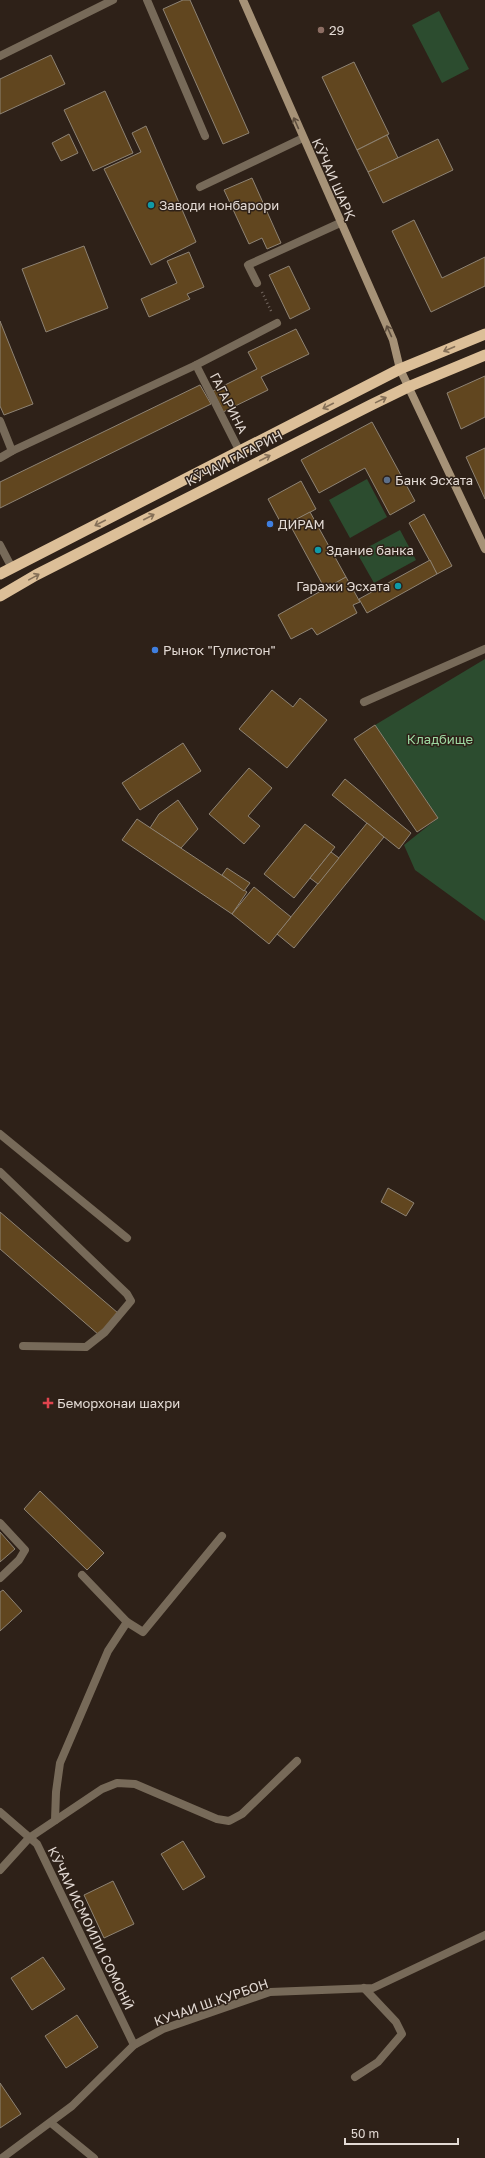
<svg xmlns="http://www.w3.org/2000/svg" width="485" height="2158" font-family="'Golos Text',sans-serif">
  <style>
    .green { fill: #2c4c2f }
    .building { fill: #61461f; stroke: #8e8374 }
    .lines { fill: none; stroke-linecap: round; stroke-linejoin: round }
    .path { stroke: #746860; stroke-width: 2.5; stroke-dasharray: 1 3; stroke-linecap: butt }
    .service { stroke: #776a59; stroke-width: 8 }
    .pedestrian { stroke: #776a59; stroke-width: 8 }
    .minor { stroke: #776a59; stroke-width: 8 }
    .secondary { stroke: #a69277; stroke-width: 8 }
    .trunk { stroke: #dcbf98; stroke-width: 11 }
    .oneway { stroke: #5e4e3e }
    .oneway2 { stroke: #857058 }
    .education-dot { fill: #8d6e63; stroke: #2e2118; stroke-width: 1.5 }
    .culture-dot { fill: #0f9aa8; stroke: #2e2118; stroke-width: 1.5 }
    .service-dot { fill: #5c6f8a; stroke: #2e2118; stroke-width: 1.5 }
    .shop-dot { fill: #3f7fe0; stroke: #2e2118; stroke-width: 1.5 }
    .health-dot { fill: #e0444e; stroke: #2e2118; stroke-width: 1.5 }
    .labels { text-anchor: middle; stroke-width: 3; stroke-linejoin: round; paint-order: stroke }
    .poi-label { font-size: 13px; fill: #e3dad4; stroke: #2e2118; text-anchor: start }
    .street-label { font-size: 13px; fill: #e3dad4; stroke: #2e2118 }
    .park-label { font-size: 13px; fill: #9ed9a2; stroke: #2e2118 }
  </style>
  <rect width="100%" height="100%" fill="#2e2118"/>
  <!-- green -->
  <g class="green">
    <path d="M439,11L469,69L442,83L412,25Z"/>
    <path d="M367,479L387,517L350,538L329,500Z"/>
    <path d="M400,530L416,560L374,583L357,553Z"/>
    <path d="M485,659V921L415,870L404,845L438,818L375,725Z"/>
  </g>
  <!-- building -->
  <g class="building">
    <path d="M183,0H190L249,133L223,144L163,9Z"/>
    <path d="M51,55L65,84L0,114V79Z"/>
    <path d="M354,62L389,134L357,150L322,77Z"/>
    <path d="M105,91L133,153L93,171L64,110Z"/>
    <path d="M146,126L196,242L151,265L104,169L141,152L132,133Z"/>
    <path d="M69,134L78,153L61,161L52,143Z"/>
    <path d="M387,135L398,158L368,172L357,150Z"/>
    <path d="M438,139L453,170L383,203L368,172Z"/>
    <path d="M252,178L281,243L267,249L262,238L249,244L224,190Z"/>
    <path d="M414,220L442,278L485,257V286L431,312L392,231Z"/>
    <path d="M84,246L108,308L46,332L22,269Z"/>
    <path d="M189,252L204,287L187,294L190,299L149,317L141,299L177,283L167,261Z"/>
    <path d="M289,266L310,309L290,319L269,275Z"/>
    <path d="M0,321L33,404L4,415L0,406Z"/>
    <path d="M296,329L309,354L261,377L268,390L223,412L213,391L257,369L248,352Z"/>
    <path d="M485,376V417L461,429L447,393Z"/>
    <path d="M200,385L211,404L0,508V482Z"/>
    <path d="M372,422L415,501L390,515L365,468L319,493L301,460Z"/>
    <path d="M485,448V499L466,457Z"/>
    <path d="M301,481L316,509L283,527L268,499Z"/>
    <path d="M310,512L346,577L325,589L289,523Z"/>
    <path d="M424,514L452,566L437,574L409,523Z"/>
    <path d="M430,560L437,574L367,613L359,599Z"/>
    <path d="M346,577L360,602L353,605L357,613L317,635L312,628L291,639L278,615Z"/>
    <path d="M272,690L293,707L300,698L327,720L287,768L239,729Z"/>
    <path d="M375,725L438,818L417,832L354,739Z"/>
    <path d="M183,743L201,771L140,810L122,783Z"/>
    <path d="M249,768L272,788L248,816L260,826L244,844L209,814Z"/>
    <path d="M345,779L411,833L399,849L332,795Z"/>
    <path d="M178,800L198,829L181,848L150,828L159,814Z"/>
    <path d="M137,819L247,892L232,914L122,840Z"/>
    <path d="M367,823L384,837L294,948L277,934Z"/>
    <path d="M305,824L335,847L294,898L264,874Z"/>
    <path d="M331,852L339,858L318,884L310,878Z"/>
    <path d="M227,868L250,883L244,891L222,875Z"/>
    <path d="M254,887L291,917L269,944L232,914Z"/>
    <path d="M388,1188L414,1203L406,1216L381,1202Z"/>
    <path d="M0,1212L118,1313L99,1335L0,1249Z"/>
    <path d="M40,1491L104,1553L87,1570L24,1509Z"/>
    <path d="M0,1532L15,1549L0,1562Z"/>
    <path d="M3,1590L22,1611L0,1631V1592Z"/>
    <path d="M183,1841L205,1877L183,1890L161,1854Z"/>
    <path d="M113,1881L134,1924L104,1938L84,1895Z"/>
    <path d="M43,1957L65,1989L32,2010L11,1978Z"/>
    <path d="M77,2015L98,2047L66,2068L45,2036Z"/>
    <path d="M0,2083L21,2114L0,2128Z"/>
  </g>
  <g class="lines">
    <!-- path -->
    <path class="path" d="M262,292L272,313"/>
    <!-- service -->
    <g class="service">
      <path d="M364,702L485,649"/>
      <path d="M0,1134L127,1238"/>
    </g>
    <!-- pedestrian -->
    <path class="pedestrian" d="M0,421L12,451"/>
    <!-- minor -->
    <g class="minor">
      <path d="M147,0L205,136"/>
      <path d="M0,56L113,0"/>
      <path d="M200,187L303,138"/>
      <path d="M257,283L248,265L340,223"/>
      <path d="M196,365L240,452"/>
      <path d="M0,458L12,451L196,365L277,323"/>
      <path d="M0,545L12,568"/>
      <path d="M0,1172L127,1294L131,1301L105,1332L86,1347L23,1346"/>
      <path d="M0,1523L25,1550L19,1560L0,1578"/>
      <path d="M127,1622L143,1632L222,1536"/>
      <path d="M0,1812L37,1844L134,2045"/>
      <path d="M55,1820L56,1792L60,1763L108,1651L127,1622L82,1575"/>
      <path d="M0,1870L29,1838L102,1789L117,1783L135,1784L217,1819L229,1821L242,1814L297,1761"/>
      <path d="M355,2077L378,2062L402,2034L396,2022L364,1988"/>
      <path d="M51,2123L94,2158"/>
      <path d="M2,2158L72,2106L134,2045L163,2029L270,1992L373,1988L485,1935"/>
    </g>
    <!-- secondary -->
    <path class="secondary" d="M243,0L393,340L400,369L485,549"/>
    <!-- trunk -->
    <g class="trunk">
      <path d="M0,574L400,369L485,334"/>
      <path d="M0,596L36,575L371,405L408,387L485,355"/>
    </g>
  </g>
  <!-- one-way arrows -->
  <defs><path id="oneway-shaft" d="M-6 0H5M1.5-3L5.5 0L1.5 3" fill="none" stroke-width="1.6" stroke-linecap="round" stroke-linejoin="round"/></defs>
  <g class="oneway">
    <use href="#oneway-shaft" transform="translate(296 123) rotate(-114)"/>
    <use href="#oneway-shaft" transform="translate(389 331) rotate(-114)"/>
  </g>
  <g class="oneway2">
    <use href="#oneway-shaft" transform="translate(449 349) rotate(157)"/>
    <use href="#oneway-shaft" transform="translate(381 400) rotate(-26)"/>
    <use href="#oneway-shaft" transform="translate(328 406) rotate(153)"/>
    <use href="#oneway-shaft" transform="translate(265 458) rotate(-27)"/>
    <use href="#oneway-shaft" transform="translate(149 517) rotate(-27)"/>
    <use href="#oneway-shaft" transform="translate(100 523) rotate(153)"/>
    <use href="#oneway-shaft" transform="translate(34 577) rotate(-29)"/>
  </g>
  <!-- markers -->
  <circle class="education-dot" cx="321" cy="30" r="4"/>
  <g class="culture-dot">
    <circle cx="151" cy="205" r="4"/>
    <circle cx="318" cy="550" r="4"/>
    <circle cx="398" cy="586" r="4"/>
  </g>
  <circle class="service-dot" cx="387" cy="480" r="4"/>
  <g class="shop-dot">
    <circle cx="270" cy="524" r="4"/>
    <circle cx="155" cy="650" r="4"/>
  </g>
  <path class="health-dot" d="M46 1397h4v4h4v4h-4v4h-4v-4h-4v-4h4z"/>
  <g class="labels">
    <!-- poi labels -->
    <g class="poi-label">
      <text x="329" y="35">29</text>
      <text x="159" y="210">Заводи нонбарори</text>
      <text x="395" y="485">Банк Эсхата</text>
      <text x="278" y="529">ДИРАМ</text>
      <text x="326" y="555">Здание банка</text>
      <text x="390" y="591" text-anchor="end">Гаражи Эсхата</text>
      <text x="163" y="655">Рынок "Гулистон"</text>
      <text x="57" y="1408">Беморхонаи шахри</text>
    </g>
    <!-- street labels -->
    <g class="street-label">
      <text transform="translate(334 179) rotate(66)" y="5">КӮЧАИ ШАРҚ</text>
      <text transform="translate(229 403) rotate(63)" y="5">ГАГАРИНА</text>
      <text transform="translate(234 458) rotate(-27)" y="5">КӮЧАИ ГАГАРИН</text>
      <text transform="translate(91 1928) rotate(64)" y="5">КӮЧАИ ИСМОИЛИ СОМОНӢ</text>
      <text transform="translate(211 2002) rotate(-19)" y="5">КУЧАИ Ш.ҚУРБОН</text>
    </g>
    <!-- park labels -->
    <g class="park-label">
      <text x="440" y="744">Кладбище</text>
    </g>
  </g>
  <!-- scale -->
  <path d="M345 2138v6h113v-6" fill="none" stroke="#e3dad4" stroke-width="2"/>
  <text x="351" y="2138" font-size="12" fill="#e3dad4" stroke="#2e2118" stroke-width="3" paint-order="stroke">50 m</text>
</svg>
